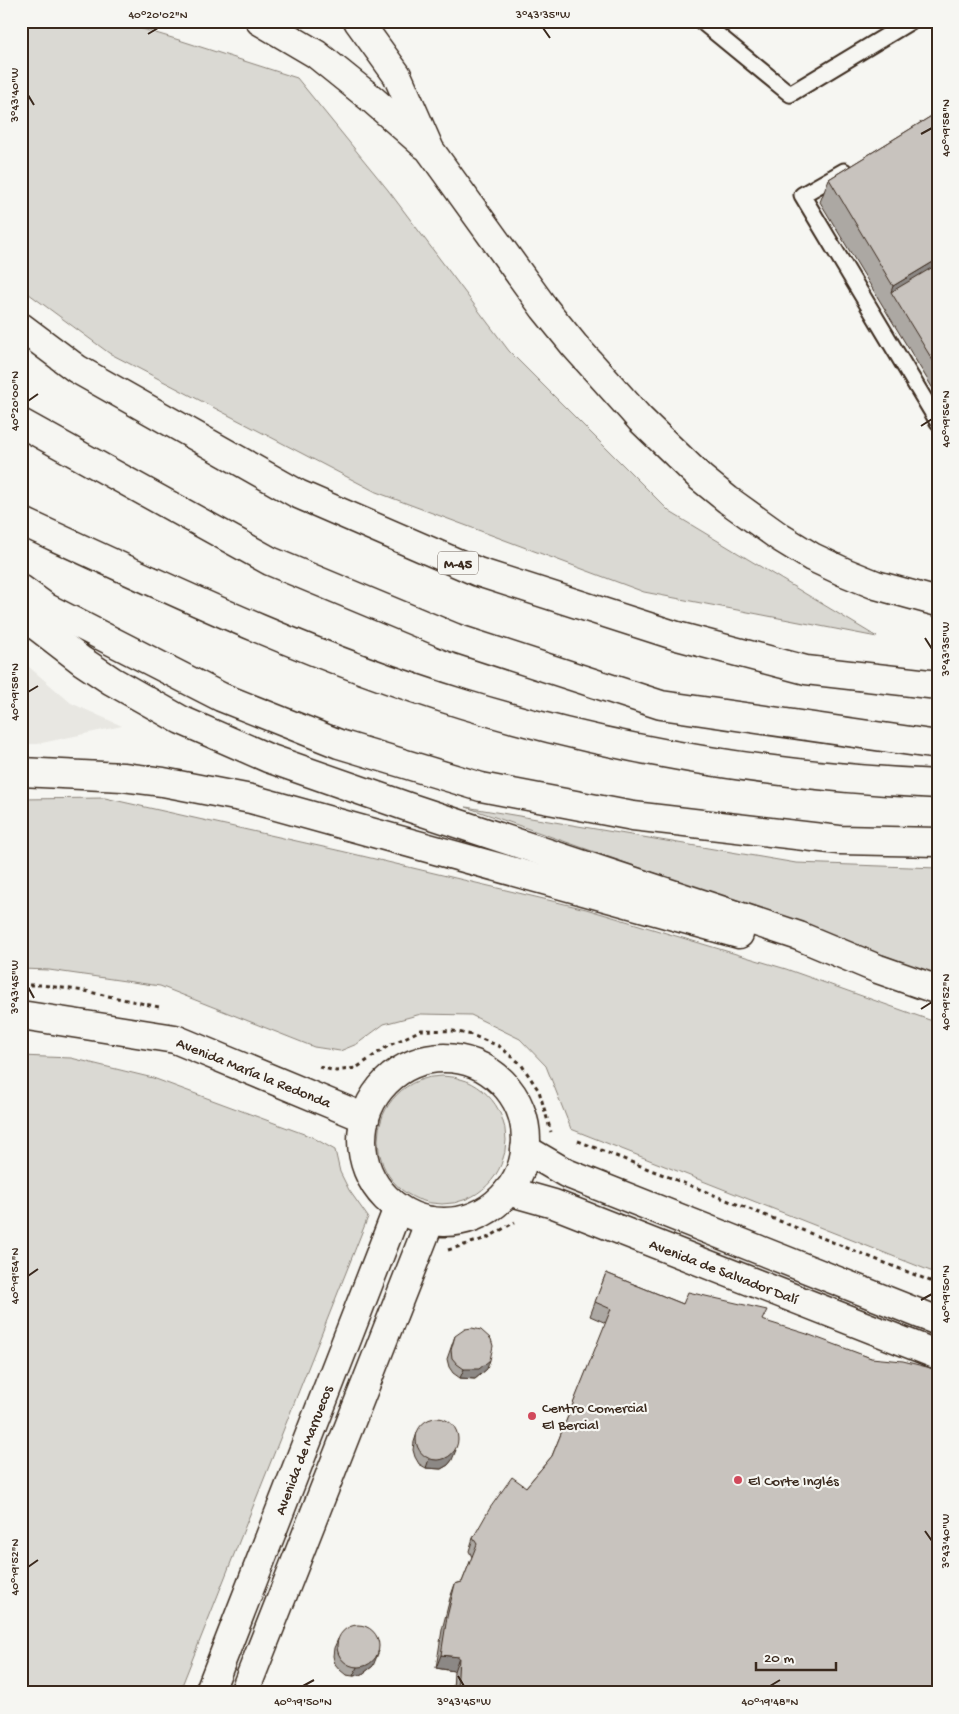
<svg xmlns="http://www.w3.org/2000/svg" width="959" height="1714" font-family="'Gochi Hand',sans-serif">
  <style>
    .built { fill: #e8e7e2 }
    .green { fill: #dad9d3; stroke: #8a8278 }
    .lines { fill: none; stroke-linecap: round; stroke-linejoin: round }
    .service-casing { stroke: #3b2a1e; stroke-width: 19 }
    .minor-casing { stroke: #3b2a1e; stroke-width: 31 }
    .motorway-casing { stroke: #3b2a1e; stroke-width: 31 }
    .path { stroke: #3b2a1e; stroke-width: 3; stroke-dasharray: 4 4; stroke-linecap: butt }
    .service { stroke: #f6f6f2; stroke-width: 15 }
    .minor { stroke: #f6f6f2; stroke-width: 28 }
    .motorway { stroke: #f6f6f2; stroke-width: 28 }
    .wall { fill: #aca8a3; stroke: #3b2a1e }
    .shaded-wall { fill: #8c8885; stroke: #3b2a1e }
    .building { fill: #c8c3be; stroke: #3b2a1e }
    .ticks { fill: none; stroke: #3b2a1e; stroke-width: 2 }
    .poi-dot { fill: #d1495b; stroke: #f6f6f2; stroke-width: 2 }
    .labels { text-anchor: middle; stroke-width: 4.5; stroke-linejoin: round; paint-order: stroke }
    .shield { fill: #f6f6f2; stroke: #73675e; stroke-width: 1 }
    .shield-label { font-size: 14px; font-weight: bold; fill: #3b2a1e }
    .street-label { font-size: 15px; fill: #3b2a1e; stroke: #f6f6f2 }
    .poi-label { font-size: 15px; fill: #3b2a1e; stroke: #f6f6f2; text-anchor: start }
    .neatline { fill: none; stroke: #3b2a1e; stroke-width: 2 }
    .ticks-label { font-size: 12px; text-anchor: middle; fill: #3b2a1e }
  </style>
  <rect width="100%" height="100%" fill="#f6f6f2"/>
  <filter id="ink" filterUnits="userSpaceOnUse"><feTurbulence type="fractalNoise" baseFrequency=".02" numOctaves="2"/><feDisplacementMap in="SourceGraphic" scale="10" xChannelSelector="R" yChannelSelector="G"/><feConvolveMatrix kernelMatrix="1 2 1 2 8 2 1 2 1" color-interpolation-filters="sRGB"/></filter>
  <g filter="url(#ink)">
    <!-- built -->
    <path class="built" d="M21,660L71,703L122,726L37,744H21Z"/>
    <!-- green -->
    <g class="green">
      <path d="M21,21H116L179,40L297,78L388,190L509,351L670,512L877,637L644,592L376,492L109,353L21,288Z"/>
      <path d="M105,798L341,851L586,909L786,969L938,1023V1274L571,1129L546,1066L520,1039L471,1015L421,1014L384,1024L357,1044L340,1051L314,1047L160,986L49,970L21,969V799Z"/>
      <path d="M466,807L796,863L938,868V975L752,907Z"/>
      <path d="M21,1056L71,1058L153,1078L312,1137L335,1150L340,1172L349,1190L368,1217L179,1693H21Z"/>
      <circle cx="442" cy="1140" r="64"/>
    </g>
    <g class="lines">
      <!-- service casing -->
      <g class="service-casing">
        <g id="service">
          <path d="M701,21L790,94L911,21"/>
          <path d="M844,171L802,195L938,422"/>
        </g>
      </g>
      <!-- minor casing -->
      <g class="minor-casing">
        <g id="minor">
          <path d="M21,1015L175,1039L365,1118"/>
          <circle cx="444" cy="1140" r="82"/>
          <path d="M525,1149L566,1173L938,1321"/>
          <path d="M508,1191L554,1204L938,1355"/>
          <path d="M209,1693L398,1208"/>
          <path d="M244,1693L430,1221"/>
        </g>
      </g>
      <!-- motorway casing -->
      <g class="motorway-casing">
        <g id="motorway">
          <path d="M260,21L316,54L373,100L424,145"/>
          <path d="M358,21L397,75L430,150L544,308L574,345L640,419L701,478L728,500L781,538L812,557L844,572L876,585L938,602"/>
          <path d="M21,327L77,369L298,494L478,572L677,636L806,670L938,685"/>
          <path d="M21,423L270,561L455,638L661,705L938,745"/>
          <path d="M21,521C166,588 310,657 463,704C616,751 777,777 938,784"/>
          <path d="M21,589L47,608L221,697L339,744L481,787L633,816L839,840L938,842"/>
          <path d="M21,614L82,661L112,681L181,720L268,758L411,808L799,936L878,969L938,990"/>
          <path d="M21,772L123,777L163,782L251,799L739,934"/>
        </g>
      </g>
      <!-- path -->
      <g class="path">
        <path d="M21,985H41L85,991L159,1007"/>
        <path d="M319,1067L336,1071L356,1068L388,1046L421,1030L453,1031L472,1035L499,1046L521,1064L539,1091L551,1132"/>
        <path d="M578,1141L938,1284"/>
        <path d="M448,1250L487,1238L515,1222"/>
      </g>
      <!-- service -->
      <use href="#service" class="service"/>
      <!-- minor -->
      <use href="#minor" class="minor"/>
      <!-- motorway -->
      <use href="#motorway" class="motorway"/>
    </g>
    <!-- wall -->
    <g class="wall">
      <path d="M938,112V397L820,202L829,179Z"/>
      <path d="M606,1273L683,1304L763,1321L871,1358L938,1693H453L454,1671L436,1668L442,1630L450,1598L455,1584L462,1582L472,1557L469,1551L473,1538L526,1487L552,1456L606,1323L590,1316Z"/>
      <path d="M455,1336L487,1369L475,1379L460,1378L453,1373L449,1367L447,1359Z"/>
      <path d="M417,1433L452,1460L448,1465L441,1469L426,1468L419,1464L415,1457L413,1450L414,1442Z"/>
      <path d="M338,1639L373,1666L361,1675L353,1676L346,1675L340,1670L335,1664L333,1656L334,1648Z"/>
    </g>
    <!-- shaded-wall -->
    <g class="shaded-wall">
      <path d="M938,259V278L891,292L893,286Z"/>
      <path d="M490,1360L487,1369L475,1379L460,1378L464,1369Z"/>
      <path d="M456,1450L452,1460L448,1465L441,1469L426,1468L429,1459Z"/>
      <path d="M379,1651L373,1666L361,1675L353,1676L357,1667Z"/>
      <path d="M441,1655L459,1657L454,1671L436,1668Z"/>
    </g>
    <!-- building -->
    <g class="building">
      <path d="M938,112V259L893,286L829,179Z"/>
      <path d="M938,264V369L891,292Z"/>
      <path d="M606,1273L683,1304L688,1292L767,1310L762,1320L807,1334L871,1358L903,1361L927,1367L938,1371V1693H457L459,1657L441,1655L447,1617L455,1584L462,1582L477,1544L473,1538L490,1508L512,1477L526,1487L552,1456L611,1309L595,1302Z"/>
      <path d="M472,1328L481,1330L491,1339L493,1346L490,1360L479,1369H464L457,1364L452,1358L451,1350L455,1336L465,1329Z"/>
      <circle cx="437" cy="1439" r="21"/>
      <circle cx="358" cy="1646" r="21"/>
    </g>
  </g>
  <!-- ticks -->
  <path class="ticks" d="M543,28L550,38M148,34L158,28M28,95L34,105M921,134L932,128M28,401L38,394M921,426L932,419M925,638L932,649M28,692L38,686M28,987L34,998M921,1009L932,1002M28,1276L38,1269M921,1300L932,1294M925,1531L932,1541M28,1567L38,1560M458,1676L464,1686M303,1686L314,1680M770,1686L780,1680"/>
  <!-- markers -->
  <g class="poi-dot">
    <circle cx="532" cy="1416" r="5"/>
    <circle cx="738" cy="1480" r="5"/>
  </g>
  <g class="labels">
    <!-- shield labels -->
    <rect class="shield" x="438" y="551.5" width="40" height="23" rx="4"/>
    <g class="shield-label">
      <text x="458" y="568">M-45</text>
    </g>
    <!-- street labels -->
    <g class="street-label">
      <text transform="translate(254 1072) rotate(22)" y="5">Avenida María la Redonda</text>
      <text transform="translate(724 1271) rotate(21)" y="5">Avenida de Salvador Dalí</text>
      <text transform="translate(303 1450) rotate(-69)" y="5">Avenida de Marruecos</text>
    </g>
    <!-- poi labels -->
    <g class="poi-label">
      <text x="542" y="1412">Centro Comercial<tspan x="542" dy="17">El Bercial</tspan></text>
      <text x="748" y="1485">El Corte Inglés</text>
    </g>
  </g>
  <!-- margin -->
  <rect width="959" height="1714" fill="none" stroke="#f6f6f2" stroke-width="55"/>
  <!-- scale -->
  <path d="M756 1662v8h80v-8" fill="none" stroke="#3b2a1e" stroke-width="2.5"/>
  <text x="764" y="1662" font-size="15" fill="#3b2a1e" stroke="#f6f6f2" stroke-width="4" paint-order="stroke">20 m</text>
  <rect x="28" y="28" width="904" height="1658" class="neatline"/>
  <g class="ticks-label">
    <text x="158" y="18">40°20'02"N</text>
    <text x="543" y="18">3°43'35"W</text>
    <text transform="translate(14 95) rotate(-90)" y="4">3°43'40"W</text>
    <text transform="translate(945 128) rotate(-90)" y="4">40°19'58"N</text>
    <text transform="translate(14 401) rotate(-90)" y="4">40°20'00"N</text>
    <text transform="translate(945 419) rotate(-90)" y="4">40°19'56"N</text>
    <text transform="translate(945 649) rotate(-90)" y="4">3°43'35"W</text>
    <text transform="translate(14 692) rotate(-90)" y="4">40°19'58"N</text>
    <text transform="translate(14 987) rotate(-90)" y="4">3°43'45"W</text>
    <text transform="translate(945 1002) rotate(-90)" y="4">40°19'52"N</text>
    <text transform="translate(14 1276) rotate(-90)" y="4">40°19'54"N</text>
    <text transform="translate(945 1294) rotate(-90)" y="4">40°19'50"N</text>
    <text transform="translate(945 1541) rotate(-90)" y="4">3°43'40"W</text>
    <text transform="translate(14 1567) rotate(-90)" y="4">40°19'52"N</text>
    <text x="303" y="1705">40°19'50"N</text>
    <text x="464" y="1705">3°43'45"W</text>
    <text x="770" y="1705">40°19'48"N</text>
  </g>
</svg>
